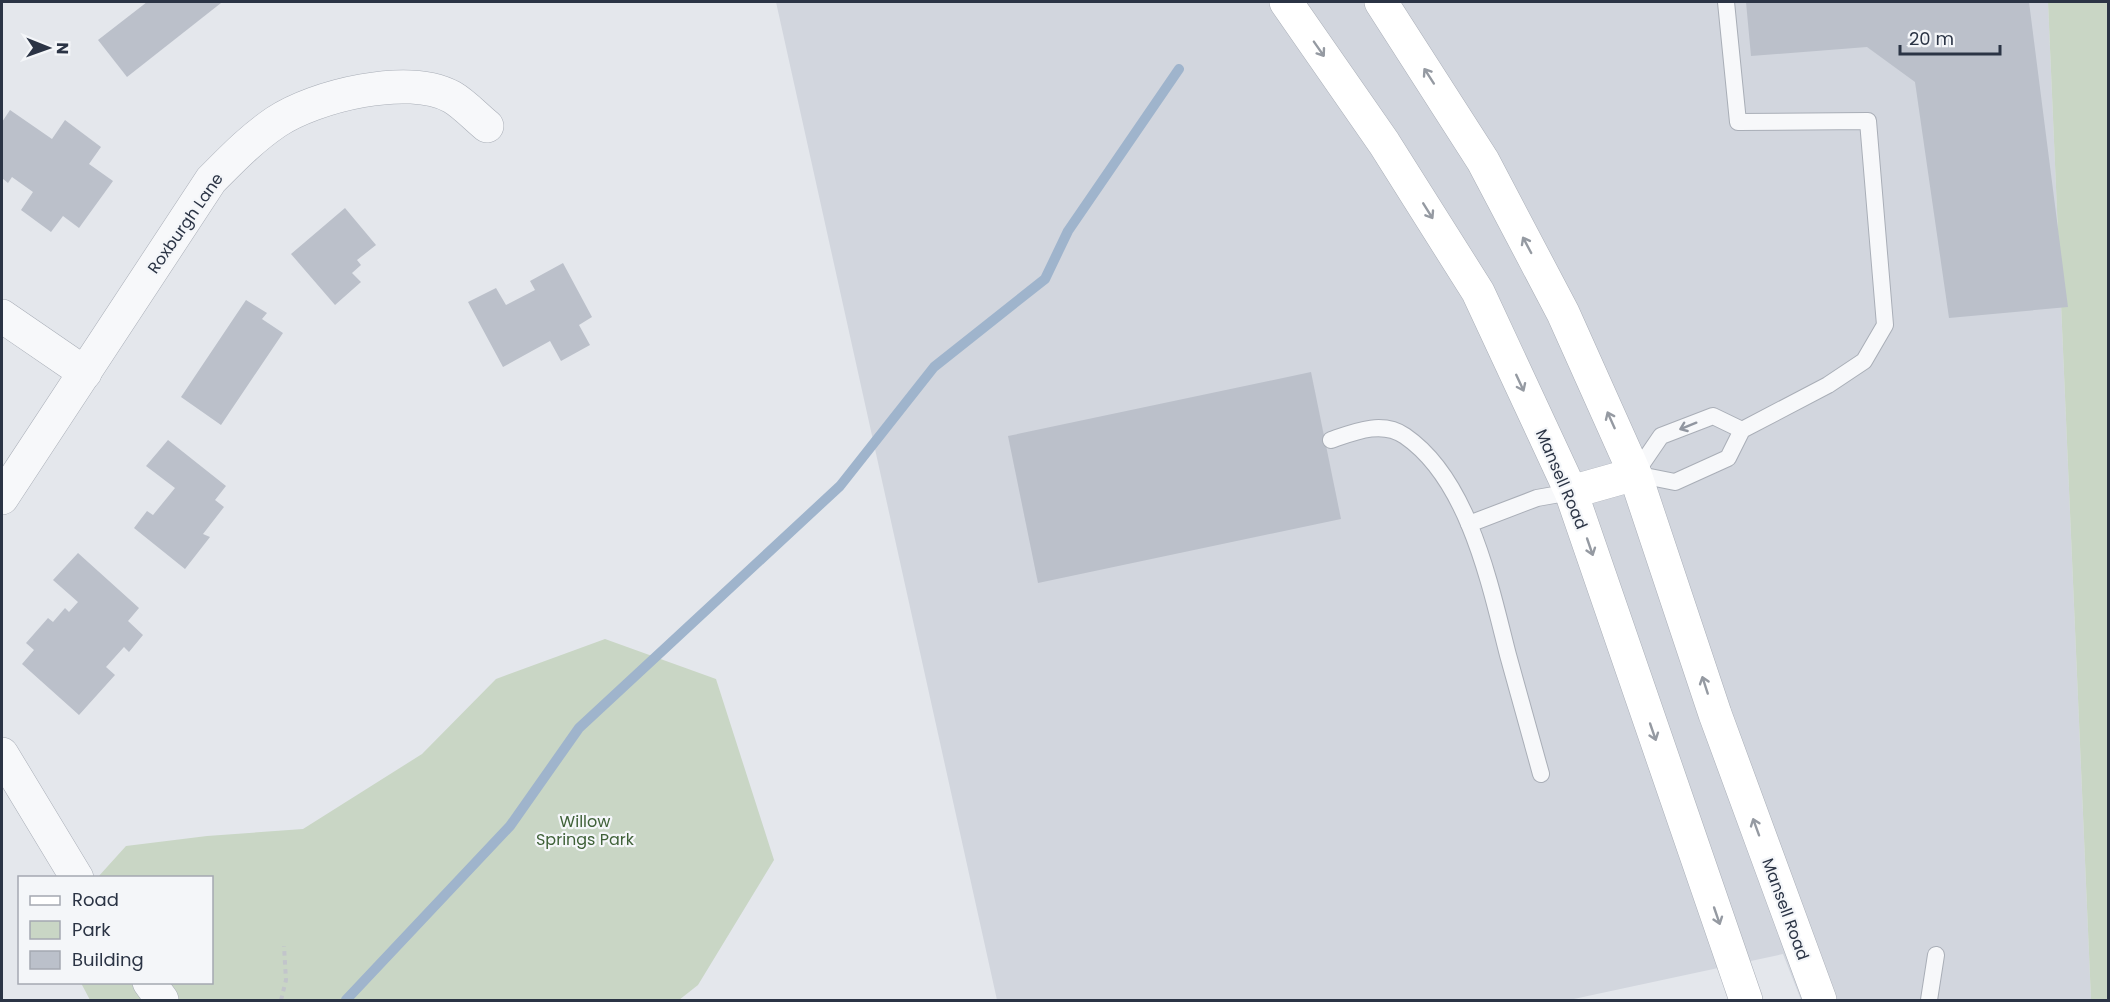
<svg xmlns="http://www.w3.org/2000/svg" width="2110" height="1002" font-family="Poppins,sans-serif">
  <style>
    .built { fill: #d2d6de }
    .green { fill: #c9d6c5 }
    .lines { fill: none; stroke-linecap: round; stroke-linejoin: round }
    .stream { stroke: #9fb4cc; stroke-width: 10 }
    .building { fill: #bbc0ca }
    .service-casing { stroke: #a9aeb7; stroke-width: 18 }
    .minor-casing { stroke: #a9aeb7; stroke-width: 34 }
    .secondary-casing { stroke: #a9aeb7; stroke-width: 34 }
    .path { stroke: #c2c5cb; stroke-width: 4; stroke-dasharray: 4.5 4.5; stroke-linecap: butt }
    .service { stroke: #f7f8fa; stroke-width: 16 }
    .minor { stroke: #f7f8fa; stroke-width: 33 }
    .secondary { stroke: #fff; stroke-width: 33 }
    .oneway { stroke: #959aa2 }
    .oneway2 { stroke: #9196a0 }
    .labels { text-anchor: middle; stroke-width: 4.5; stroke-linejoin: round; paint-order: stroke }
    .street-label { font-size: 16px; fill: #2b3445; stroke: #f4f6f9 }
    .park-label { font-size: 16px; fill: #3f6138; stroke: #f4f6f9 }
  </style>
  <rect width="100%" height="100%" fill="#e4e7ec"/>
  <!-- built -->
  <path class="built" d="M776,2H2048L2091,1000H1801L1783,954L1569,1000H997Z"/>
  <!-- green -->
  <g class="green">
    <path d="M2048,2H2108V1000H2091Z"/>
    <path d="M605,639L716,679L774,860L698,985L679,1000H90L81,983L212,982V878L98,877L126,846L207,836L303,829L422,754L496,679Z"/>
  </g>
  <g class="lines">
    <!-- stream -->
    <path class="stream" d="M346,1000L510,826L579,728L840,486L934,367L1045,279L1068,231L1179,69"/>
  </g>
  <!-- building -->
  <g class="building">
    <path d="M147,2L221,3L127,77L98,40Z"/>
    <path d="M1746,2H2029L2068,307L1949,318L1915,82L1867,47L1751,56Z"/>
    <path d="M10,110L52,139L65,120L101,147L89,164L113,181L79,228L63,216L51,232L21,210L33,192L12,177L8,183L2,178V122Z"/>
    <path d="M345,208L376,245L357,260L361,265L352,273L361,282L335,305L291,254Z"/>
    <path d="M563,263L592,317L579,325L590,345L561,361L550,341L503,367L468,302L496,288L506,305L535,290L530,281Z"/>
    <path d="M246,300L267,313L262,319L283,333L221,425L181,397Z"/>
    <path d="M1311,372L1341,519L1038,583L1008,436Z"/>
    <path d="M168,440L226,486L215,500L224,507L203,534L210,537L185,569L134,528L147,511L153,515L175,488L146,466Z"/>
    <path d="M78,553L139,608L128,621L143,635L129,652L124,647L106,667L115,675L79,715L22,664L34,650L26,643L48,618L53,622L65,608L69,612L78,602L53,580Z"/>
  </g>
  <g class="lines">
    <!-- service casing -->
    <g class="service-casing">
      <g id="service">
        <path d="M1726,2L1738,122L1868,121L1885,325L1864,361L1828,385L1742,430L1728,458L1675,482L1635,474L1661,436L1713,416L1742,430"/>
        <path d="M1331,440C1354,432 1382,420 1405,436C1469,480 1490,585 1508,655C1519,695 1530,735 1541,774"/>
        <path d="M1469,524L1537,498L1571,492"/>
        <path d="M1929,1000L1936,955"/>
      </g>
    </g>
    <!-- minor casing -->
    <g class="minor-casing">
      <g id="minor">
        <path d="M2,316L85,373"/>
        <path d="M2,498L211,180C232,159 251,139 276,122C315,96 408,73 452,97C464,104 476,117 487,126"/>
        <path d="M2,754L77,878"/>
        <path d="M149,982L162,1000"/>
      </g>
    </g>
    <!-- secondary casing -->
    <g class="secondary-casing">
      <g id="secondary">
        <path d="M1286,2L1384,143L1478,292L1571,492L1746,1000"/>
        <path d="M1381,2L1483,161L1563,313L1635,474L1715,714L1820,1000"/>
        <path d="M1571,492L1635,474"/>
      </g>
    </g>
    <!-- path -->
    <path class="path" d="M281,1000L286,980L284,946"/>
    <!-- service -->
    <use href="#service" class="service"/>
    <!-- minor -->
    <use href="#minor" class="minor"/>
    <!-- secondary -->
    <use href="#secondary" class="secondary"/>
  </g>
  <!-- one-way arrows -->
  <defs><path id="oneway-shaft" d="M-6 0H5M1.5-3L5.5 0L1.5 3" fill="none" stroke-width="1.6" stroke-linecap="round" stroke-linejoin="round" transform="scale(1.5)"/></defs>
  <g class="oneway">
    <use href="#oneway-shaft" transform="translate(1319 49) rotate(55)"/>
    <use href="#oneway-shaft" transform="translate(1429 76) rotate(-123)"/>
    <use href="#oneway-shaft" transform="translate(1428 211) rotate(58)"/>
    <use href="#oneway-shaft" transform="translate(1527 245) rotate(-118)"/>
    <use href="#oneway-shaft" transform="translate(1520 383) rotate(65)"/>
    <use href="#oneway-shaft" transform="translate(1611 420) rotate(-114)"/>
    <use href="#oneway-shaft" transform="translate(1590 547) rotate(71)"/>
    <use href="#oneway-shaft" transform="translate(1705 685) rotate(-108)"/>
    <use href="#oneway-shaft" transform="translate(1653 732) rotate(71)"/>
    <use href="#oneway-shaft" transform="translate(1756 827) rotate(-110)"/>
    <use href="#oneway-shaft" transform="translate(1717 916) rotate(71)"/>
  </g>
  <use class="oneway2" href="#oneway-shaft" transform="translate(1688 426) rotate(158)"/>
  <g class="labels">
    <!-- street labels -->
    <g class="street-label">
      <text transform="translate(185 223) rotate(-55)" y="6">Roxburgh Lane</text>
      <text transform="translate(1562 479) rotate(67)" y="6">Mansell Road</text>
      <text transform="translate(1786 909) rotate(70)" y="6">Mansell Road</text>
    </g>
    <!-- park labels -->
    <g class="park-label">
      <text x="585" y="827">Willow<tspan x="585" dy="18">Springs Park</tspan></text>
    </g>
  </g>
  <!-- border -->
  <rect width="2110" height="1002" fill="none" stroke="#2b3445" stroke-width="6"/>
  <!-- legend -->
  <rect x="18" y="876" width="195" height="108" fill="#f4f6f9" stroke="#a4a8b1" stroke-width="1.5"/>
  <rect x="30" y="896" width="30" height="9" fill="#ffffff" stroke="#a4a8b1" stroke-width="1.5"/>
  <text x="72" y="906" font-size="18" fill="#2b3445">Road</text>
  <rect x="30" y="921" width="30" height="18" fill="#c9d6c5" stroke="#a4a8b1" stroke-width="1.5"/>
  <text x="72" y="936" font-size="18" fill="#2b3445">Park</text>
  <rect x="30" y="951" width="30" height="18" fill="#bbc0ca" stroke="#a4a8b1" stroke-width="1.5"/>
  <text x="72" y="966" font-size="18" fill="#2b3445">Building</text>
  <!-- north arrow -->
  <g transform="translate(48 48) rotate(91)" stroke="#f4f6f9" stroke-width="4.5" paint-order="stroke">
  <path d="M0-4.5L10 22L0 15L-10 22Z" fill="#2b3445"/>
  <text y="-9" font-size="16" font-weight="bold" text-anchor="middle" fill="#2b3445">N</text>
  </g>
  <!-- scale -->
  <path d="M1900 45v9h100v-9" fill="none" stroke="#2b3445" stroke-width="3"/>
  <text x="1909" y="45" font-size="18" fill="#2b3445" stroke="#f4f6f9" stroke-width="4.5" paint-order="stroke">20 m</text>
</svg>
